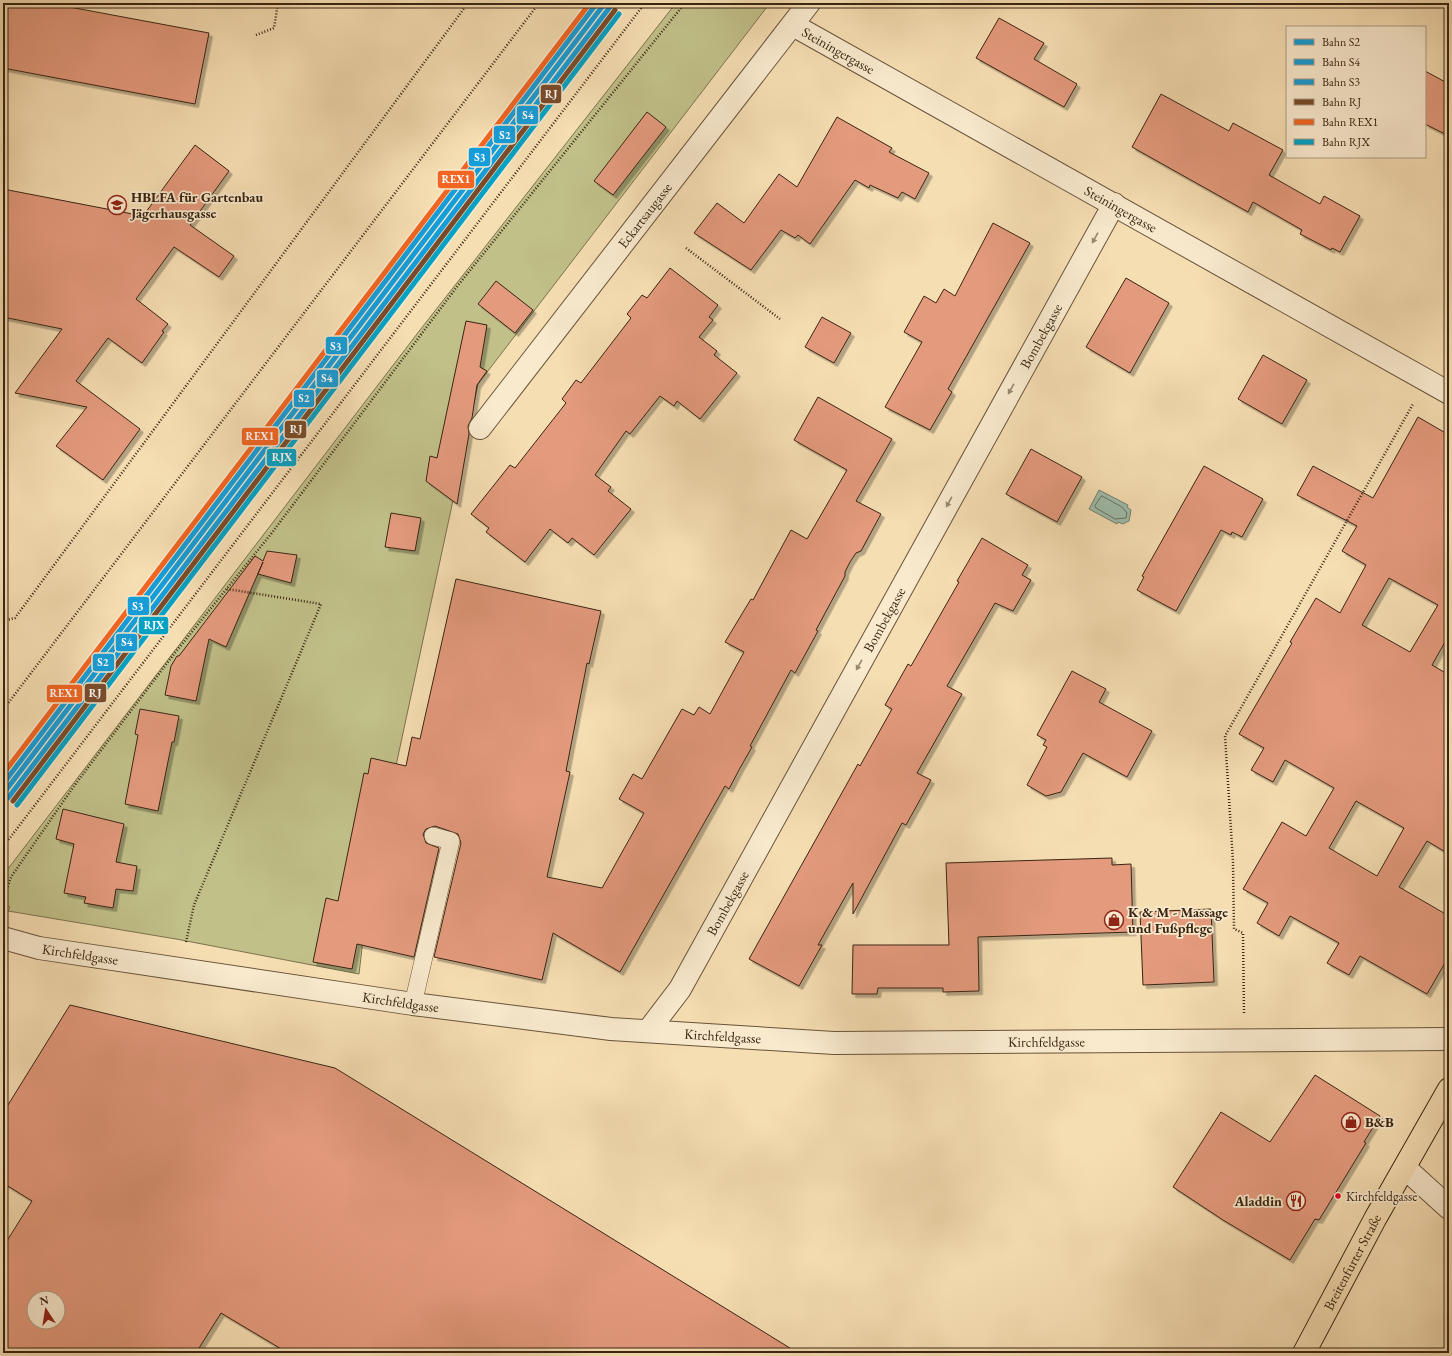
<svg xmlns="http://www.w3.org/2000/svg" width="1452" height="1356" font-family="'EB Garamond',serif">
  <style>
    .green { fill: #c1c089; stroke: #7d724e }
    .water { fill: #9dbcac; stroke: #75806e }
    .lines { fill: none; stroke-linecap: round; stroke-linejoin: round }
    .shore { stroke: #6b705f; stroke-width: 1 }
    .building { fill: #e49a7d; stroke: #392512; fill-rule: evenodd; filter: url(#shadow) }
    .service-casing { stroke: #68533a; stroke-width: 18 }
    .minor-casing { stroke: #68533a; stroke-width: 24 }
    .tertiary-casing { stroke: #68533a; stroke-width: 24 }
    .primary-casing { stroke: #392512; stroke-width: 24 }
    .path { stroke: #392512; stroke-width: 2.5; stroke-dasharray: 1 2; stroke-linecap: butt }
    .service { stroke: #f9eace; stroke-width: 17 }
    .minor { stroke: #f9eace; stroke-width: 22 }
    .tertiary { stroke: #f9eace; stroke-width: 22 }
    .primary { stroke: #f6deb3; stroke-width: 22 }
    .rail-1-casing { stroke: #f9eace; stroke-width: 8 }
    .rail-2-casing { stroke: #f9eace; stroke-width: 8 }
    .rail-3-casing { stroke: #f9eace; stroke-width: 8 }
    .rail-4-casing { stroke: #f9eace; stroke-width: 8 }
    .rail-5-casing { stroke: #f9eace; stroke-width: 8 }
    .rail-6-casing { stroke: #f9eace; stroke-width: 8 }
    .rail-1 { stroke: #159dd9; stroke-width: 5 }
    .rail-2 { stroke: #159dd9; stroke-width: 5 }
    .rail-3 { stroke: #159dd9; stroke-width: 5 }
    .rail-4 { stroke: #7a4b2a; stroke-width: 5 }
    .rail-5 { stroke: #f26522; stroke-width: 5 }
    .rail-6 { stroke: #03a2c5; stroke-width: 5 }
    .oneway { fill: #998870 }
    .bus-dot { fill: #e4002b; stroke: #f9eace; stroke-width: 1.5 }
    .labels { text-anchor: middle; stroke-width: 3.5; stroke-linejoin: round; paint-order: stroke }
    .bus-label { font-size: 13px; fill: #392512; stroke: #f9eace; text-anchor: start }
    .street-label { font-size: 14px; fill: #392512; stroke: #f9eace }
    .poi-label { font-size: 14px; font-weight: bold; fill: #392512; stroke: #f9eace; text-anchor: start }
    .line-badge { stroke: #f9eace; stroke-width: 1.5 }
    .badge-label { font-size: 11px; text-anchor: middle; font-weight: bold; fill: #fff }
  </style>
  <defs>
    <filter id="shadow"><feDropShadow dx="3.5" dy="3.5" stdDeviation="0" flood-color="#0004"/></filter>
  </defs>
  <rect width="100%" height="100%" fill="#f6deb3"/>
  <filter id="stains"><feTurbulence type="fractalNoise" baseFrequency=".005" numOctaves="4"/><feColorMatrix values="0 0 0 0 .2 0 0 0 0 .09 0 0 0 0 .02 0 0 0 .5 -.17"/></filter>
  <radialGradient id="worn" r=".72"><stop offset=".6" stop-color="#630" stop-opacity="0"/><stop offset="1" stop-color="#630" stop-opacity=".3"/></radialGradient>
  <!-- green -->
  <path class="green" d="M676,3H770L478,384L368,896L359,974L176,939L8,911L10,907L3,904L4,874L420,330Z"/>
  <!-- water -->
  <path class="water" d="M1099,490L1128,505L1127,507L1131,510L1129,521L1123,524L1118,522L1117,524L1089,509Z"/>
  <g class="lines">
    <!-- shore -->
    <path class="shore" d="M1102,496L1122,507L1127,513L1126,518L1115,519L1096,508L1095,506Z"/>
  </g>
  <!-- building -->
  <g class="building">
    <path d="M3,3H48L209,33L195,104L3,68Z"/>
    <path d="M999,18L1044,43L1034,59L1077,84L1064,107L976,58Z"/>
    <path d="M1425,71L1449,84V136L1425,124Z"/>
    <path d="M1161,94L1229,131L1233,123L1283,150L1269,175L1320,204L1324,196L1360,216L1340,252L1332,248L1331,250L1300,234L1302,230L1253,202L1248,212L1132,147Z"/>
    <path d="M647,112L666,127L613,195L594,181Z"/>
    <path d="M837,117L892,148L889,152L929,173L915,199L902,192L898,198L870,185L869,188L855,180L810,244L798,235L795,238L781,230L751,270L694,233L717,203L744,223L779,174L797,187Z"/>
    <path d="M195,145L229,171L190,225L234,256L219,277L174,247L136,299L168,324L162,331L164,332L142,363L108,338L76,381L140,429L103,480L56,446L87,407L15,393L62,329L3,317V189L143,216Z"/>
    <path d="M993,223L1030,243L948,389L952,392L930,430L885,407L922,342L904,332L924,296L936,303L944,289L955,296Z"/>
    <path d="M670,268L718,305L709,317L713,320L699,337L717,351L714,355L737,373L700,419L677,401L674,406L660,396L630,434L626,431L595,475L611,487L608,491L631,509L594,555L572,538L568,543L550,529L525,562L486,532L489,528L471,514L510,465L515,468L566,403L562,399L576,380L581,383L631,318L627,314L642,295L647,298Z"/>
    <path d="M1126,278L1169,303L1130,373L1086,347Z"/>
    <path d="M496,281L533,310L515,333L478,304Z"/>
    <path d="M822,317L851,333L834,363L805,347Z"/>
    <path d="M466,321L487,325L480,367L487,371L477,385L472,418L468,426L469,434L457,504L426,481L430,456L437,458Z"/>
    <path d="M1263,355L1307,380L1282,424L1238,399Z"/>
    <path d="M818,397L892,439L856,501L881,514L861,551L856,553L850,562L845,572V576L816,630L818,631L795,673L791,670L750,746L752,747L740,768L729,789L725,786L620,972L553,933L542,980L434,957L461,843L458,834L435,826L426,829L423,834L426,843L439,848L414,957L357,944L352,969L313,962L326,898L338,901L364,773L368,774L371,758L406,766L412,737L420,739L456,579L601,611L589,664L587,663L566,771L570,772L547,877L602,888L644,813L619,799L633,774L642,779L682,709L694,715L699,707L710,714L744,652L725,642L751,599L753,600L791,530L807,539L847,470L794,440Z"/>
    <path d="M1418,417L1449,435V635L1432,665L1449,675V854L1427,841L1399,887L1449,916V956L1427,994L1360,956L1349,975L1327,963L1339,943L1290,916L1279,936L1257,923L1268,903L1243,889L1282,822L1306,836L1334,788L1285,760L1273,782L1251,770L1264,748L1239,734L1292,643L1290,642L1316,598L1340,613L1366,565L1342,551L1357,526L1297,495L1313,466L1373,498ZM1389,578L1438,605L1410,652L1362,625ZM1356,801L1404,828L1377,876L1329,848Z"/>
    <path d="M1031,449L1082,477L1057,522L1006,494Z"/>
    <path d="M1204,466L1263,499L1242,537L1232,532L1231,535L1221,530L1176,611L1137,590L1144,577L1142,576Z"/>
    <path d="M391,513L421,518L415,551L385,547Z"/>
    <path d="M982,538L1028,565L1022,575L1031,580L1013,611L995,603L947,686L962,694L917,773L931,780L906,825L902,823L853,914V883L818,945H822L799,986L749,959L858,764L860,766L892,709L885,705L908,664L911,666L959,582L957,581Z"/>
    <path d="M267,551L297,555L291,583L258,574L263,562L226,647L209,639L196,701L165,695L171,666L177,656H179L255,556L263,561Z"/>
    <path d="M1072,671L1106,689L1099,702L1152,731L1127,777L1083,753L1061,792L1046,796L1027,785L1047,747L1043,745L1046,740L1037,735Z"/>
    <path d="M140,709L179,716L174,742H172L158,811L125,804L138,735L135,734Z"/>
    <path d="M63,809L124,824L116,862L137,866L133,891L116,889L113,908L84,903L86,897L64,893L74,844L56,839Z"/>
    <path d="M1112,858V865L1131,864L1133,932L978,937L979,991L943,992V988H878L877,994H852L853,945H949L946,863Z"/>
    <path d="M1211,909L1214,982L1143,985L1140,912Z"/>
    <path d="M70,1005L335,1068L798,1353H288L221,1313L196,1353H3V1247L32,1201L3,1183V1113ZM34,1298H58V1322H34Z"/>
    <path d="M1315,1075L1380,1116L1364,1142L1366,1143L1319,1220L1315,1219L1290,1260L1223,1220L1173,1187L1221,1112L1270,1142Z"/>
  </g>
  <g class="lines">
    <!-- service casing -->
    <g class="service-casing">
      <path id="service" d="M413,1004L451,841L433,836"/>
    </g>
    <!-- minor casing -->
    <g class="minor-casing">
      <g id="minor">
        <path id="s1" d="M793,25L1449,393"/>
        <path id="s2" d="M480,428L809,3"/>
        <path id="s3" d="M648,1031L680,989L1114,204"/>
        <path d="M1405,1168L1449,1208"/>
      </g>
    </g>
    <!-- tertiary casing -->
    <g class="tertiary-casing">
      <g id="tertiary">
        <path id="s4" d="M3,938L39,948L413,1004L611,1029L834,1043L1449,1039"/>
      </g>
    </g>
    <!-- primary casing -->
    <g class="primary-casing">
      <g id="primary">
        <path id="s5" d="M1304,1353L1375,1219L1449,1089"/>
      </g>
    </g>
    <!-- path -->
    <g class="path">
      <path d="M256,35L274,28L278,3"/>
      <path d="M686,248L780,319"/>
      <path d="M3,621L15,618L468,3"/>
      <path d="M3,710L539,3"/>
      <path d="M3,847L645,3"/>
      <path d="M3,901L11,877L74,786L174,654L271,534L459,284L685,3"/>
      <path d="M186,942L194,905L321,604L227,589"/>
      <path d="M1244,1013L1243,933L1234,929L1233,862L1225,736L1413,404"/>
    </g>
    <!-- service -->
    <use href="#service" class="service"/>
    <!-- minor -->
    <use href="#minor" class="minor"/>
    <!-- tertiary -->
    <use href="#tertiary" class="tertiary"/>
    <!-- primary -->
    <use href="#primary" class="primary"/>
    <!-- rail-1 casing -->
    <g class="rail-1-casing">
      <path id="rail-1" d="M3,794L605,3"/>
    </g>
    <!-- rail-2 casing -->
    <g class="rail-2-casing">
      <path id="rail-2" d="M8,798L610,7"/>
    </g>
    <!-- rail-3 casing -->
    <g class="rail-3-casing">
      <path id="rail-3" d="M3,784L597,3"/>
    </g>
    <!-- rail-4 casing -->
    <g class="rail-4-casing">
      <path id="rail-4" d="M13,801L615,10"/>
    </g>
    <!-- rail-5 casing -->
    <g class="rail-5-casing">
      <path id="rail-5" d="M3,774L590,3"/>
    </g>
    <!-- rail-6 casing -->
    <g class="rail-6-casing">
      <path id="rail-6" d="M17,805L619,14"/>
    </g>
    <!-- rail-1 -->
    <use href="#rail-1" class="rail-1"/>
    <!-- rail-2 -->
    <use href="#rail-2" class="rail-2"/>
    <!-- rail-3 -->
    <use href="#rail-3" class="rail-3"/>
    <!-- rail-4 -->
    <use href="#rail-4" class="rail-4"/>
    <!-- rail-5 -->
    <use href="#rail-5" class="rail-5"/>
    <!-- rail-6 -->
    <use href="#rail-6" class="rail-6"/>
  </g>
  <!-- one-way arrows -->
  <defs><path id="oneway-solid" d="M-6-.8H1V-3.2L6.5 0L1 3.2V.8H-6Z"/></defs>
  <g class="oneway">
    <use href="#oneway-solid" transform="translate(1095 238) rotate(119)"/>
    <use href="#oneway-solid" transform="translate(1011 389) rotate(119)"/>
    <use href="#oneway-solid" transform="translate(949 502) rotate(119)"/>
    <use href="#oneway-solid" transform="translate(859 665) rotate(119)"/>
  </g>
  <!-- icons -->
  <defs>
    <g id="school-ring" transform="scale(1)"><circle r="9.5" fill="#f9eace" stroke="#8f2418" stroke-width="1.5"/><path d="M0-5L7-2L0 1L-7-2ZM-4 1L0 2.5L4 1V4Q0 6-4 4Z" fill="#8f2418"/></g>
    <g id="shop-ring" transform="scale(1)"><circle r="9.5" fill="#f9eace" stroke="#8f2418" stroke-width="1.5"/><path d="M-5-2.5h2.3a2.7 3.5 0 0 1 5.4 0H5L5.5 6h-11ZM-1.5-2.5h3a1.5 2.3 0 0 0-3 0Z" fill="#8f2418"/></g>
    <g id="restaurant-ring" transform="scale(1)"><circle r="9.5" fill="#f9eace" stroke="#8f2418" stroke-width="1.5"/><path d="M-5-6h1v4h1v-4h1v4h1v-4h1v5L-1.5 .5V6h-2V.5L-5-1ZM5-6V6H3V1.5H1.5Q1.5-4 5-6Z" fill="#8f2418"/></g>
  </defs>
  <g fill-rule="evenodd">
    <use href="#school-ring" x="117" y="205"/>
    <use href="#shop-ring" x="1114" y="920"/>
    <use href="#shop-ring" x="1351" y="1122"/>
    <use href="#restaurant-ring" x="1296" y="1201"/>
  </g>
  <!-- markers -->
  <circle class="bus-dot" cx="1338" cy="1196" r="3.5"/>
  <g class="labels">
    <!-- bus labels -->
    <g class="bus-label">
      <text x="1346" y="1201">Kirchfeldgasse</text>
    </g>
    <!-- street labels -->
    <g class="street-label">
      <text dy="5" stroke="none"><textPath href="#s1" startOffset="52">Steiningergasse</textPath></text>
      <text dy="5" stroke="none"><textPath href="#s1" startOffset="376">Steiningergasse</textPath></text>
      <text dy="5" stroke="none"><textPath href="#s2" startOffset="269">Eckartsaugasse</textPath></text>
      <text dy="5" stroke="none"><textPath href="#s3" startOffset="799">Bombekgasse</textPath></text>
      <text dy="5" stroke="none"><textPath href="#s3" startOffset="475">Bombekgasse</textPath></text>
      <text dy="5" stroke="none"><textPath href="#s3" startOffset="151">Bombekgasse</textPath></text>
      <text dy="5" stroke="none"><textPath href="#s4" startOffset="79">Kirchfeldgasse</textPath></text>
      <text dy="5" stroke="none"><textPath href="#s4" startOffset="403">Kirchfeldgasse</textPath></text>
      <text dy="5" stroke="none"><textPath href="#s4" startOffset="727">Kirchfeldgasse</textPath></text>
      <text dy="5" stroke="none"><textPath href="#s4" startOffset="1051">Kirchfeldgasse</textPath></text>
      <text dy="5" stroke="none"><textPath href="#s5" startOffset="103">Breitenfurter Straße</textPath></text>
    </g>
    <!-- poi labels -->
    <g class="poi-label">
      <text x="131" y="202">HBLFA für Gartenbau<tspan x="131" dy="16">Jägerhausgasse</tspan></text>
      <text x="1128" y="917">K &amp; M - Massage<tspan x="1128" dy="16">und Fußpflege</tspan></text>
      <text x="1365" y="1127">B&amp;B</text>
      <text x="1282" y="1206" text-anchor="end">Aladdin</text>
    </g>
  </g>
  <g class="line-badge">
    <rect x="540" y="84" width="22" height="20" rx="4" fill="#7a4b2a"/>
    <rect x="516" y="105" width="23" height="20" rx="4" fill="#159dd9"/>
    <rect x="493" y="125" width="23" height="19" rx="4" fill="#159dd9"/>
    <rect x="468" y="147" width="23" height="20" rx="4" fill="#159dd9"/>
    <rect x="437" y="170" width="38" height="19" rx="4" fill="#f26522"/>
    <rect x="325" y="336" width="23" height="19" rx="4" fill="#159dd9"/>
    <rect x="316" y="369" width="23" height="19" rx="4" fill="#159dd9"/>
    <rect x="293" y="389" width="22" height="19" rx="4" fill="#159dd9"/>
    <rect x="284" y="420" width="23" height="19" rx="4" fill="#7a4b2a"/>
    <rect x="241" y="427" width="38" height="19" rx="4" fill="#f26522"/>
    <rect x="266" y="448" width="31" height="19" rx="4" fill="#03a2c5"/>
    <rect x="127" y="596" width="23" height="20" rx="4" fill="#159dd9"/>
    <rect x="138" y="616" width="31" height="19" rx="4" fill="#03a2c5"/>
    <rect x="115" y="633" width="23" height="19" rx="4" fill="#159dd9"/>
    <rect x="92" y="653" width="23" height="19" rx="4" fill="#159dd9"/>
    <rect x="84" y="683" width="23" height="20" rx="4" fill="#7a4b2a"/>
    <rect x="46" y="684" width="37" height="19" rx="4" fill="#f26522"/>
  </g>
  <g class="badge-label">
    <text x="551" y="98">RJ</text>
    <text x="528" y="119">S4</text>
    <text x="505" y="139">S2</text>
    <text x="480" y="161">S3</text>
    <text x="456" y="183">REX1</text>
    <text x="336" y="350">S3</text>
    <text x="327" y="382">S4</text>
    <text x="304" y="402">S2</text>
    <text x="296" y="433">RJ</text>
    <text x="260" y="440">REX1</text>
    <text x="282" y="461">RJX</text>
    <text x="138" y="610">S3</text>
    <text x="154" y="629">RJX</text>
    <text x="127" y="646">S4</text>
    <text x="103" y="666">S2</text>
    <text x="95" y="697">RJ</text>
    <text x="64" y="697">REX1</text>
  </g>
  <!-- margin -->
  <rect width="1452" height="1356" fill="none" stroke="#f6deb3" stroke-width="16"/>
  <rect x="4" y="4" width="1444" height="1348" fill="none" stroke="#392512" stroke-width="2"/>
  <rect x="8" y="8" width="1436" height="1340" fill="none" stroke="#392512"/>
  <!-- legend -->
  <rect x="1286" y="26" width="140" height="132" fill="#f9eace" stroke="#ac9b83"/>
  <rect x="1294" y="39" width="20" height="6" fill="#159dd9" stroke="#ac9b83"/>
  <text x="1322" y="46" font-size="12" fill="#392512">Bahn S2</text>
  <rect x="1294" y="59" width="20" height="6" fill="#159dd9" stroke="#ac9b83"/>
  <text x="1322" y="66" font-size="12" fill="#392512">Bahn S4</text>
  <rect x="1294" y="79" width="20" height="6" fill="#159dd9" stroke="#ac9b83"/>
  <text x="1322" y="86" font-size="12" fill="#392512">Bahn S3</text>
  <rect x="1294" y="99" width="20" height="6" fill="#7a4b2a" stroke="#ac9b83"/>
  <text x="1322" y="106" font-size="12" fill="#392512">Bahn RJ</text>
  <rect x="1294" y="119" width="20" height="6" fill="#f26522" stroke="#ac9b83"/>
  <text x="1322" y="126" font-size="12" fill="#392512">Bahn REX1</text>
  <rect x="1294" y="139" width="20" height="6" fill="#03a2c5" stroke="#ac9b83"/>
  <text x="1322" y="146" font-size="12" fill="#392512">Bahn RJX</text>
  <!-- north arrow -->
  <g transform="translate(46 1310) rotate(348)"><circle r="19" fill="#f9eace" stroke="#ac9b83"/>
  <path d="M0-3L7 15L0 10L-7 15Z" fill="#8f2418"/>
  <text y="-6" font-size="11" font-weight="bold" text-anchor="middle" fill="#392512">N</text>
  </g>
  <rect width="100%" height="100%" filter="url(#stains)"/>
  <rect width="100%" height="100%" fill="url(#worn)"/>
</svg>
